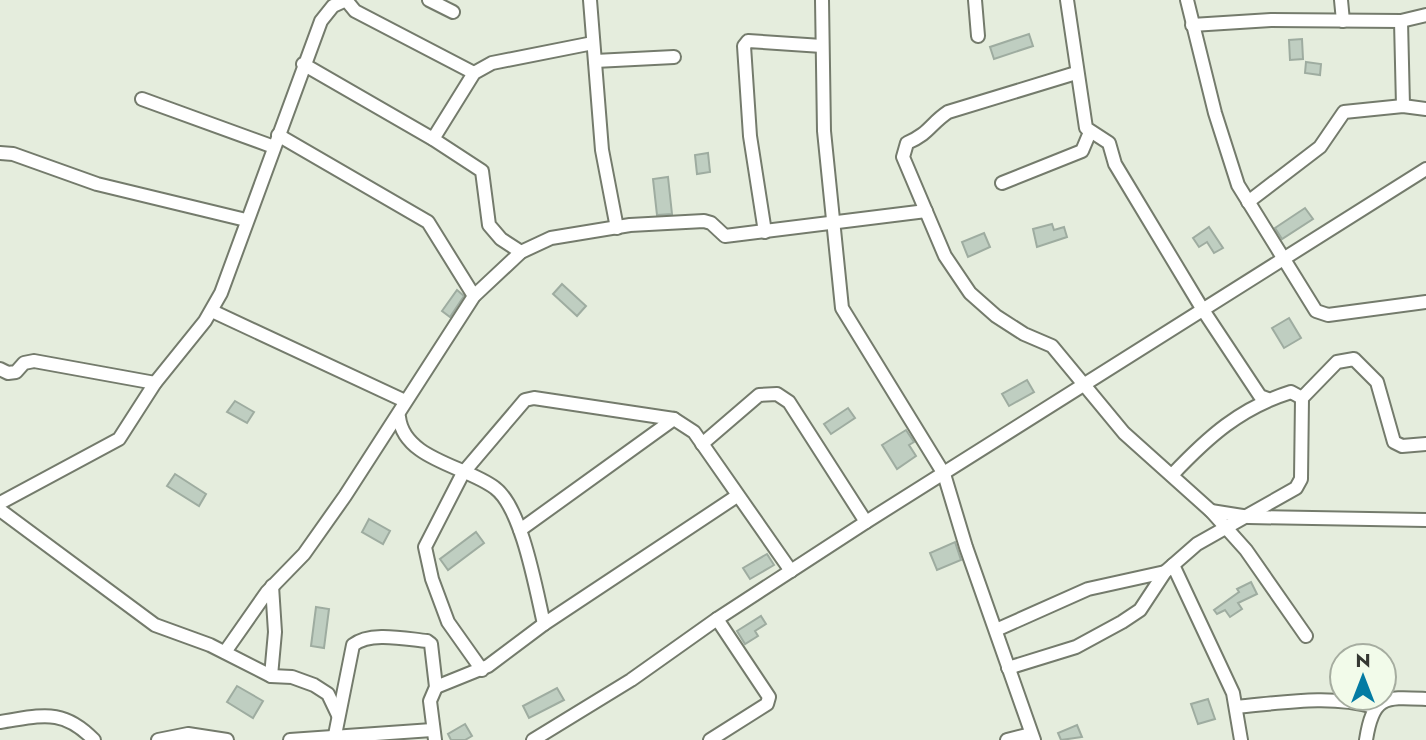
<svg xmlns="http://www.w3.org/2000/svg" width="1426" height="740" font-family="Jost,sans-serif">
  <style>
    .building { fill: #bfcec1; stroke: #9eaca0; stroke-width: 2 }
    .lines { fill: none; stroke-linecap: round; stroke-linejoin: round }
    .minor-casing { stroke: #747b6c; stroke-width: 16 }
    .minor { stroke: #fff; stroke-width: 12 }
  </style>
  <rect width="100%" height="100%" fill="#e5eddd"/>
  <!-- building -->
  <g class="building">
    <path d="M1029,34L1033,46L994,59L990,47Z"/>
    <path d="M1302,39L1303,59L1290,60L1289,40Z"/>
    <path d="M1306,62L1321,64L1320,75L1305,73Z"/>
    <path d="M708,153L710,172L697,174L695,155Z"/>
    <path d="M668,177L672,214L657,215L653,179Z"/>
    <path d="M1305,208L1313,219L1282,239L1275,228Z"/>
    <path d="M1052,224L1054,230L1064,227L1067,237L1037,247L1033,229Z"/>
    <path d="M1209,227L1223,248L1214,253L1207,242L1199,247L1193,238Z"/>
    <path d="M984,233L990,247L968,257L962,242Z"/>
    <path d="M562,284L586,306L577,316L553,294Z"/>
    <path d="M457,290L464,296L450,317L442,311Z"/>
    <path d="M1289,318L1301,338L1284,348L1272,328Z"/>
    <path d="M1027,380L1034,392L1009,406L1002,394Z"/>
    <path d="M235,401L254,412L247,423L227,412Z"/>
    <path d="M848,408L855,418L831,434L824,424Z"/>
    <path d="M906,430L914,442L909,445L916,456L897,469L882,445Z"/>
    <path d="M175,474L206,494L199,506L167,486Z"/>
    <path d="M369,519L390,531L383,544L362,532Z"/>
    <path d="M476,532L484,543L448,570L440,559Z"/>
    <path d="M955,542L961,560L937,570L930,553Z"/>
    <path d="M767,554L774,565L750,579L743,568Z"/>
    <path d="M1251,582L1257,594L1238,603L1242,609L1230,617L1225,610L1217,614L1214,610L1239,592L1237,589Z"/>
    <path d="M316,607L329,609L324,648L311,646Z"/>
    <path d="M761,616L766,624L755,631L758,636L745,644L737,631Z"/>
    <path d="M237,686L263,701L253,718L227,702Z"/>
    <path d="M557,688L564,700L529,718L523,706Z"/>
    <path d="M1208,699L1215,719L1198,724L1191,704Z"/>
    <path d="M465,724L472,736L465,740H451L448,734Z"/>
    <path d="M1077,725L1082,737L1061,740L1058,733Z"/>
  </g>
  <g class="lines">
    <!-- minor casing -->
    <g class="minor-casing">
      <g id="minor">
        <path d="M346,0L355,11L474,73"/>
        <path d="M429,0L453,12"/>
        <path d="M590,0L602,150L617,228"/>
        <path d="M822,0L824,131L842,308L944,474L966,547L1034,740"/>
        <path d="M975,0L978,36"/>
        <path d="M1067,0L1086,128L1109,143L1115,164L1203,310L1260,396L1268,399"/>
        <path d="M1187,0L1215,113L1238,185L1316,311L1328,315L1426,302"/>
        <path d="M1341,0L1343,21"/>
        <path d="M1401,21L1403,106"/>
        <path d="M1192,25L1271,20L1401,21L1426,15"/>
        <path d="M595,61L674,57"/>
        <path d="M303,64L433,139L482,171L489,225L501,239L521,252"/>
        <path d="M1076,73L948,112C930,124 930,133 907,143L903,157L945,256L970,293L996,316L1024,334L1052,346L1124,433L1211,511L1246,550L1306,636"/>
        <path d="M142,99L274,147"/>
        <path d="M278,135L428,222L474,296"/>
        <path d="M433,139L474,73L492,63L593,43"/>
        <path d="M0,153L13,154L97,184L246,220"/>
        <path d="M1002,183L1082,151L1090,132"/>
        <path d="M1248,202L1320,147L1344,112L1403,106L1426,109"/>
        <path d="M765,232L750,136L744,46L748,41L822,46"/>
        <path d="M212,311L405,401"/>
        <path d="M0,369L8,373L16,372L24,363L34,361L155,383"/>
        <path d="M399,417C404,460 467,466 495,488C522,508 536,590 544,624"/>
        <path d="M702,444L759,395L777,394L789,402L866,522"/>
        <path d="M1172,475C1208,437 1240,408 1291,392L1302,398"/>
        <path d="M0,503L119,439L155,383L205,321L221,293L321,21L333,6L346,0"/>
        <path d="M0,510L155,625L210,645L271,676L292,677L314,685L328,694L338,715"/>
        <path d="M1211,511L1249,517L1426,520"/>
        <path d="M520,530L674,419L694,432L791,571"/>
        <path d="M1173,565L1233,693L1241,740"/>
        <path d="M996,630L1088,589L1165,572"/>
        <path d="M225,652L267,592L304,554L345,496L474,296L521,252L551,238L630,225L704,221L711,223L725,236L926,211"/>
        <path d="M1008,668L1076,647L1122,622L1140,610L1165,572L1197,544L1296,488L1301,479L1302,398L1337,362L1354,359L1377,382L1394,442L1402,446L1426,444"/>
        <path d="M482,670L448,622L432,579L425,547L463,473L525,400L534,398L674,419"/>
        <path d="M271,676L275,632L272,586"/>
        <path d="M436,687L488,666L544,624L737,496"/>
        <path d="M1236,707C1281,703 1330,694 1374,707"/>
        <path d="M0,722C41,716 62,707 94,740"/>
        <path d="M335,735L353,645C370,631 406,639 427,641L431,644L436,687L430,701L435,740"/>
        <path d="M158,740L188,734L227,740"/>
        <path d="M290,740L432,730"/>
        <path d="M533,740L631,680L717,619L866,522L1426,169"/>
        <path d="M710,740L767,704L769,697L717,619"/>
        <path d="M1007,740L1031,734"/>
        <path d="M1366,740C1373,695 1385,697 1426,699"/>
      </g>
    </g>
    <!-- minor -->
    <use href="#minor" class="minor"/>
  </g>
  <!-- north arrow -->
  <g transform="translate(1363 677)"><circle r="33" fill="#f2fbea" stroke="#a6ada0" stroke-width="2"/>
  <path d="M0-5L12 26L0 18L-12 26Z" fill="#047ba3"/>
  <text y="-10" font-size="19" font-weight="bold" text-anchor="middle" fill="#353832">N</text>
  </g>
</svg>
